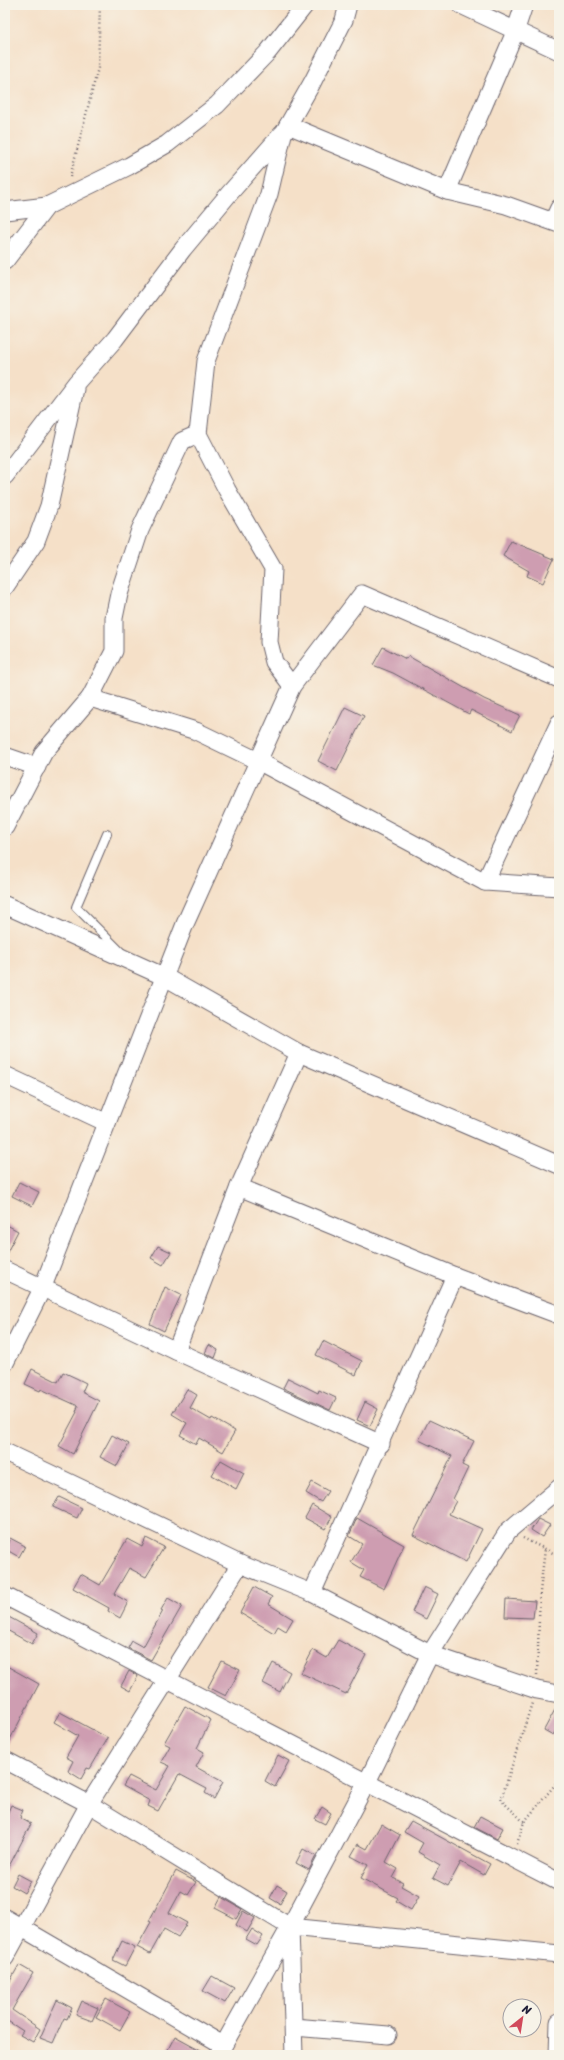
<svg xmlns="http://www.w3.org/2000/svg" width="564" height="2060" font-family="Sriracha,sans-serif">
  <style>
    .building { fill: #ce9db1 }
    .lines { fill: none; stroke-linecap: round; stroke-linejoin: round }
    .service-casing { stroke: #6c646c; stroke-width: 10 }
    .minor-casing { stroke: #6c646c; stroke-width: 19 }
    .path { stroke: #6c646c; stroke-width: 2.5; stroke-dasharray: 1 3; stroke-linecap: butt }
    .service { stroke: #fff; stroke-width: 8 }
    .minor { stroke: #fff; stroke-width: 17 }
  </style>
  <rect width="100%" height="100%" fill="#f7f3e8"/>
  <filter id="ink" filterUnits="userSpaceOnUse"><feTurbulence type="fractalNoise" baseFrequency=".025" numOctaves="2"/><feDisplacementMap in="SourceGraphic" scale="8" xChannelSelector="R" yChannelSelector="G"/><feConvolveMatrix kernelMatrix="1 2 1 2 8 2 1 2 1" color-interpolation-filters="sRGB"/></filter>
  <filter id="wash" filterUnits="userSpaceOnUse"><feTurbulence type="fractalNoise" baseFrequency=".012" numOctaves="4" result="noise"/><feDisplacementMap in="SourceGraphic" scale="16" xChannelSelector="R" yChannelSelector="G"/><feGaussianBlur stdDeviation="0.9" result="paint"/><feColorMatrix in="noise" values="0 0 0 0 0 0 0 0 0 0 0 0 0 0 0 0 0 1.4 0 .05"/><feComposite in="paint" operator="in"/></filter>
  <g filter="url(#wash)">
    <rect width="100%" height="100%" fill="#f5e0c8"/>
    <g id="blocks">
      <!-- building -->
      <g class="building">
        <path d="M511,541L554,559L543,583L527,576L529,571L503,556Z"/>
        <path d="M383,647L406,659L408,656L484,699L520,715L512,731L471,710L469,714L393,673L373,665Z"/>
        <path d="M345,707L364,716L337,771L318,761Z"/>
        <path d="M19,1182L39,1192L32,1206L12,1196Z"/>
        <path d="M5,1224L18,1231L5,1256Z"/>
        <path d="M158,1246L171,1252L163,1265L151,1258Z"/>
        <path d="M165,1287L181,1295L164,1331L150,1324Z"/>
        <path d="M323,1341L362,1361L356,1375L316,1355Z"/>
        <path d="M209,1345L218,1350L215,1358L205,1353Z"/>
        <path d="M32,1369L58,1382L63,1372L76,1378L86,1383L82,1392L99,1401L73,1454L59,1446L77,1412H76L78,1406L41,1389L40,1391L25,1384Z"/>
        <path d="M288,1378L318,1393L319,1390L336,1398L330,1410L283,1388Z"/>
        <path d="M187,1389L197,1395L190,1408L211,1420L212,1418L235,1431L223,1452L199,1438L196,1444L180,1435L187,1423L172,1414Z"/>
        <path d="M365,1402L378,1409L370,1426L357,1420Z"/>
        <path d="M429,1420L474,1441L462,1465L468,1468L453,1499L456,1501L449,1514L482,1529L466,1562L413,1535L452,1456L419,1440Z"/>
        <path d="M112,1435L129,1444L117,1466L100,1457Z"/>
        <path d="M221,1460L244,1473L236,1489L212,1475Z"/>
        <path d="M312,1482L328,1491L321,1502L306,1493Z"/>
        <path d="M59,1497L82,1508L77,1518L53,1507Z"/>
        <path d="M312,1505L332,1517L325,1529L305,1518Z"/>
        <path d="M357,1518L404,1545L384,1589L360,1577L364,1570L351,1562L362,1544L349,1536Z"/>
        <path d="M538,1519L550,1525L542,1537L531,1530Z"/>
        <path d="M10,1538L25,1546L19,1557L5,1549Z"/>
        <path d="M146,1538L164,1547L146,1577L129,1568L114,1594L128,1602L120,1618L108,1611L109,1608L73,1588L81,1574L100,1585L127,1539L142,1547Z"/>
        <path d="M254,1587L272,1597L268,1604L293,1619L286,1631L278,1626L274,1633L240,1613Z"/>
        <path d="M424,1587L438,1594L426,1619L412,1612Z"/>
        <path d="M168,1598L182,1606L151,1660L128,1648L132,1641L143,1647L163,1611L161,1610Z"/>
        <path d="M506,1599L535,1601L533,1618L505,1617Z"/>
        <path d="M5,1615L38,1633L32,1644L5,1629Z"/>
        <path d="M338,1640L366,1655L346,1694L301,1673L313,1650L327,1658Z"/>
        <path d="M222,1661L240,1670L226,1696L208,1687Z"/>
        <path d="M273,1663L290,1672L280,1692L263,1683Z"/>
        <path d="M5,1665L39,1684L5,1749Z"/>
        <path d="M129,1671L138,1676L130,1691L121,1686Z"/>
        <path d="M558,1704L559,1725L553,1735L544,1730Z"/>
        <path d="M185,1706L211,1720L197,1748L204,1752L196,1767L223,1782L214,1799L205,1793L207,1789L179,1774L158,1811L148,1806L150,1801L123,1786L129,1776L156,1790L170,1766L161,1762L170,1746L164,1743Z"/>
        <path d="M60,1712L108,1738L90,1769L87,1768L81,1779L68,1771L73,1761L66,1757L78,1736L54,1722Z"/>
        <path d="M278,1755L289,1761L275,1787L265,1781Z"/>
        <path d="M11,1805L23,1810L20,1818L31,1824L5,1874V1819Z"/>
        <path d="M322,1807L331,1813L325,1824L315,1819Z"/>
        <path d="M480,1816L503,1828L497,1839L474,1827Z"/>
        <path d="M411,1821L490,1864L484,1875L461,1862L448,1886L433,1878L440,1865L418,1852L423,1843L404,1832Z"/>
        <path d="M381,1824L400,1835L386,1862L398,1869L393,1878L403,1883L401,1886L419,1896L411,1910L396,1901L398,1898L361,1878L368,1865L351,1856L358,1844L367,1849Z"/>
        <path d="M303,1849L316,1856L309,1870L296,1863Z"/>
        <path d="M176,1871L196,1882L188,1895L181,1891L169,1913L187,1923L178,1937L164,1929L150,1954L137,1947L151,1922L149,1921Z"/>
        <path d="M18,1874L31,1881L24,1893L12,1886Z"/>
        <path d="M277,1885L287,1891L280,1904L270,1898Z"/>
        <path d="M221,1897L242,1909L236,1919L215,1908Z"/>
        <path d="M243,1911L255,1918L247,1932L236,1925Z"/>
        <path d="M252,1929L263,1936L257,1945L246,1939Z"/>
        <path d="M122,1941L135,1947L125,1966L113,1960Z"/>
        <path d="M19,1965L33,1973L12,2010L40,2029L33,2042L20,2035L23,2031L6,2020L5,2023V1990Z"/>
        <path d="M212,1976L234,1988L225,2003L203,1991Z"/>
        <path d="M106,1999L130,2012L120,2030L96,2017Z"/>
        <path d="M57,2000L72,2008L67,2019L64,2018L53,2043L40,2038Z"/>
        <path d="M82,2001L98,2008L92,2021L76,2015Z"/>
        <path d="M175,2036L208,2054V2055H165Z"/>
      </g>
    </g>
  </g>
  <g filter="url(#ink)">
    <use href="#blocks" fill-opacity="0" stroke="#6c646c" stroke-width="1"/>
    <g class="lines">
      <!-- service casing -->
      <g class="service-casing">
        <path id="service" d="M107,834L76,907L122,953"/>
      </g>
      <!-- minor casing -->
      <g class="minor-casing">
        <g id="minor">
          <path d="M461,5L559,51"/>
          <path d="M288,125L447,191L506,205L559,224"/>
          <path d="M447,191L515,32L524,5"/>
          <path d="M5,211L47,206L129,166L167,144L217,105L268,52L305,5"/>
          <path d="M553,221L559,208"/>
          <path d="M5,261L47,206"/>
          <path d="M5,476L76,383L115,339L183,249L228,195L282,134"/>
          <path d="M5,587L36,541L49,506L75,389"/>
          <path d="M292,686L274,662L269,642L273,569L227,490L198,434L206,361L269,194L283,134L312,83L344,20L348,5"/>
          <path d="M90,698L196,731L258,761L485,882"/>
          <path d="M559,723L485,882L559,887"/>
          <path d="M5,756L37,767"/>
          <path d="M5,827L44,752L90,698L114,651V618L119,594L140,530L182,441L198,434"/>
          <path d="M5,905L165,977L299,1053L559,1165"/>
          <path d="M5,1075L107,1123"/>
          <path d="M239,1187L455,1276L559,1315"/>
          <path d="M5,1270L176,1351L381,1444"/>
          <path d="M176,1351L239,1187L299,1053"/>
          <path d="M5,1363L42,1289L185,924L292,686L362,594L559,679"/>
          <path d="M5,1452L240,1564L312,1593L430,1654L537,1690L559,1694"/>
          <path d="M312,1593L455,1276"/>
          <path d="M5,1596L559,1882"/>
          <path d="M5,1760L89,1804L290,1927L559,1954"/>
          <path d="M5,1918L223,2045"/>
          <path d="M290,1927L294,2055"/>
          <path d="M5,1958L89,1804L240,1564"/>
          <path d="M294,2027L388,2035"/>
          <path d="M218,2055L290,1927L367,1782L430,1654L508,1531L559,1488"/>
          <path d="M558,2055L559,2022"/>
        </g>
      </g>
      <!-- path -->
      <g class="path">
        <path d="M70,177L98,68L100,5"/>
        <path d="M523,1538L559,1556"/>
        <path d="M537,1675L540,1592L545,1549"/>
        <path d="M524,1822L501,1800L532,1703"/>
        <path d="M517,1844L524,1822L559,1780"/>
      </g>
      <!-- service -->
      <use href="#service" class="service"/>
      <!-- minor -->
      <use href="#minor" class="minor"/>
    </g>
  </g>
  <!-- margin -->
  <rect width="564" height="2060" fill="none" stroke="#f7f3e8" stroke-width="20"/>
  <!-- north arrow -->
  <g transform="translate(522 2018) rotate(30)"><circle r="19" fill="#f7f3e8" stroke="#a29fa3"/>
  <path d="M0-3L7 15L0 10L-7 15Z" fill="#d1495b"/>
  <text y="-6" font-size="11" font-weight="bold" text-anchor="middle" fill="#22223b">N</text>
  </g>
</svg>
